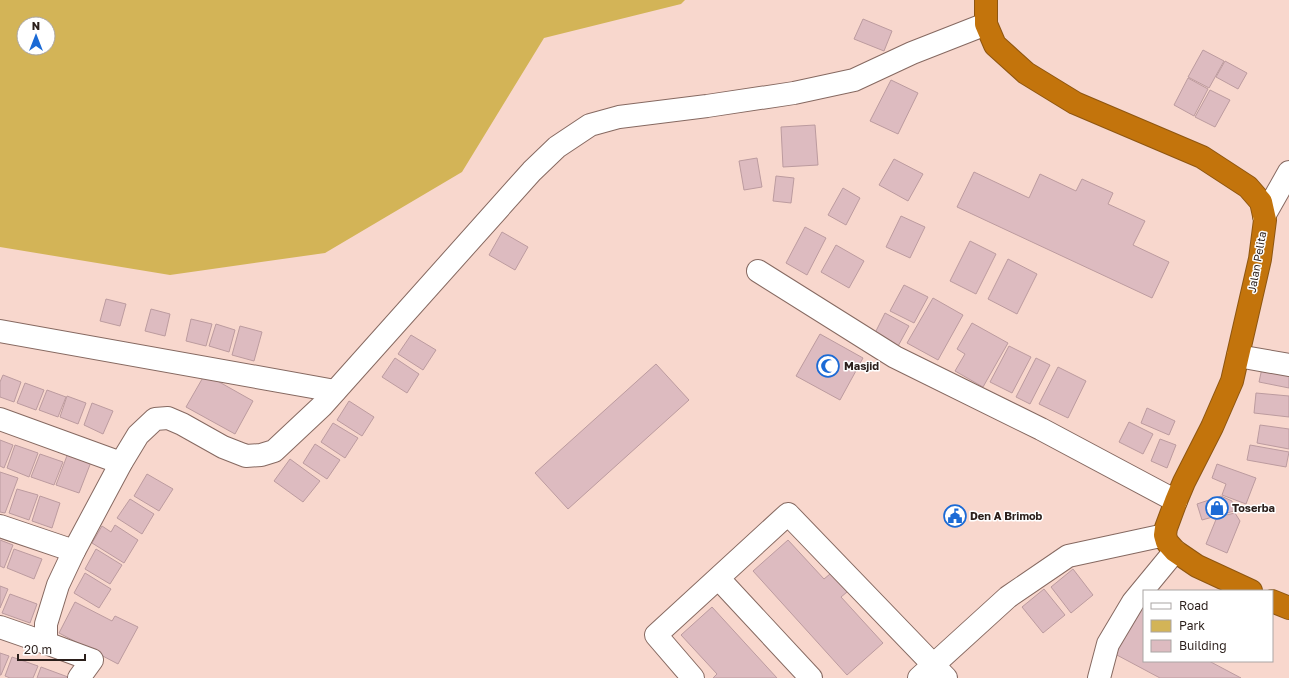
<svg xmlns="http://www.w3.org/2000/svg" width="1289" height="678" font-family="'Golos Text',sans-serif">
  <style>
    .green { fill: #d3b457; fill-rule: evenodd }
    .building { fill: #ddbbc0; stroke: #bc9b9f }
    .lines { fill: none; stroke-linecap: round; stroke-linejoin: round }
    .minor-casing { stroke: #866961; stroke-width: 24 }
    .highway-casing { stroke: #8e5611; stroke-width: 24 }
    .minor { stroke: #fff; stroke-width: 22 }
    .highway { stroke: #c3740c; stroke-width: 22 }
    .labels { text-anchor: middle; stroke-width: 3; stroke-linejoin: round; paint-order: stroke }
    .street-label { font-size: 11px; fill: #2b1f1b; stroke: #fff }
    .poi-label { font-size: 11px; font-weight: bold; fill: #2b1f1b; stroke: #fff; text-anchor: start }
  </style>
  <rect width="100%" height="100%" fill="#f8d7cd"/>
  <!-- green -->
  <path class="green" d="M0,0H685L681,4L544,38L462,172L325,253L170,275L0,247ZM24,24H48V48H24Z"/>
  <!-- building -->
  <g class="building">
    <path d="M863,19L892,31L884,51L854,39Z"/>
    <path d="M1203,50L1224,61L1209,88L1188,77Z"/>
    <path d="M1225,61L1247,73L1238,89L1216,77Z"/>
    <path d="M1188,78L1208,89L1194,116L1174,105Z"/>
    <path d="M891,80L918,93L898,134L870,121Z"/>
    <path d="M1210,90L1230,100L1215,127L1195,117Z"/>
    <path d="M815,125L818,165L783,167L781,127Z"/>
    <path d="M757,158L762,187L744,190L739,161Z"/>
    <path d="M894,159L923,174L908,201L879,185Z"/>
    <path d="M974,172L1029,198L1040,174L1076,191L1082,179L1113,193L1108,204L1145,221L1133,245L1169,262L1152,298L957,207Z"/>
    <path d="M776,176L794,178L791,203L773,201Z"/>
    <path d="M843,188L860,198L846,225L828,215Z"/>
    <path d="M901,216L925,227L910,258L886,247Z"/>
    <path d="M805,227L826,238L807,275L786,263Z"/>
    <path d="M502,232L528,247L515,270L489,255Z"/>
    <path d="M970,241L996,254L976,294L950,281Z"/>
    <path d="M836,245L864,261L849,288L821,272Z"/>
    <path d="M1008,259L1037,274L1017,314L988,299Z"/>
    <path d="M904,285L928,297L914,323L890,311Z"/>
    <path d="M933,298L963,315L938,360L907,343Z"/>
    <path d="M106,299L126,304L120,326L100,321Z"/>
    <path d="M151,309L170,314L165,336L145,331Z"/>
    <path d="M885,313L909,326L897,348L874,335Z"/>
    <path d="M191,319L212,324L206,346L186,341Z"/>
    <path d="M972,323L1008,343L983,387L955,371L965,354L957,349Z"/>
    <path d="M216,324L235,330L229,352L209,346Z"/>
    <path d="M240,326L262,332L254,361L232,355Z"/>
    <path d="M820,334L863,358L840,400L796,376Z"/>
    <path d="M411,335L436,350L423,370L398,354Z"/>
    <path d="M1009,346L1031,357L1012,393L990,382Z"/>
    <path d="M395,358L419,374L407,393L382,377Z"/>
    <path d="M1036,358L1050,365L1030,404L1016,397Z"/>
    <path d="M1264,359L1289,364V388L1259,382Z"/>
    <path d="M656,364L689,400L568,509L535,473Z"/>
    <path d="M1058,367L1086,381L1068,418L1039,404Z"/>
    <path d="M205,374L253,401L235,434L186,407Z"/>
    <path d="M3,375L21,382L14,402L0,397V382Z"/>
    <path d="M25,383L44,390L36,410L17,403Z"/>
    <path d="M47,390L66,397L58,417L39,410Z"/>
    <path d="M1256,393L1289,396V417L1254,413Z"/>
    <path d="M67,396L86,403L78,424L60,417Z"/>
    <path d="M349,401L374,417L362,436L337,420Z"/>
    <path d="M92,403L113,411L103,434L84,425Z"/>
    <path d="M1147,408L1175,421L1169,435L1141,423Z"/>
    <path d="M1129,422L1153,434L1143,454L1119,442Z"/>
    <path d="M333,423L358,438L345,458L321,442Z"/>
    <path d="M1260,425L1289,429V449L1257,443Z"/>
    <path d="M1160,439L1176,445L1167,468L1151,461Z"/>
    <path d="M0,440L13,445L4,468L0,466Z"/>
    <path d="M315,444L340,460L327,479L303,463Z"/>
    <path d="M15,445L38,453L29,477L7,468Z"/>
    <path d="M1250,445L1289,452L1286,467L1247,460Z"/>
    <path d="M68,453L91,462L79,493L56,485Z"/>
    <path d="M40,454L63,462L54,485L31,477Z"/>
    <path d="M290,459L320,481L303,502L274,481Z"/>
    <path d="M1217,464L1256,478L1246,504L1222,495L1226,484L1212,478Z"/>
    <path d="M0,472L18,478L5,513L0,512Z"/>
    <path d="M147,474L173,489L159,511L134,496Z"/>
    <path d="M17,489L38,495L29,520L9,513Z"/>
    <path d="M40,496L60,503L52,528L32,521Z"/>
    <path d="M1221,496L1232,501L1234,511L1202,520L1197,504Z"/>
    <path d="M130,499L154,514L142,534L117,518Z"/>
    <path d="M1235,513L1240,521L1227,553L1206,544L1217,517Z"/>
    <path d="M115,525L138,540L124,563L92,543L102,526L111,532Z"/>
    <path d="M0,540L13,545L4,568L0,566Z"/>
    <path d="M788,540L824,579L836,569L853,587L841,597L883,643L847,675L753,571Z"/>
    <path d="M14,549L42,559L34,579L7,568Z"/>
    <path d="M96,549L122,565L110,584L85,569Z"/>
    <path d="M1073,569L1093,595L1071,613L1051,587Z"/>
    <path d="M85,573L111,589L99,608L74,593Z"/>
    <path d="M0,586L8,589L0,608Z"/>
    <path d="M1044,589L1065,615L1043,633L1022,607Z"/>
    <path d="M10,594L37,604L30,623L2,613Z"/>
    <path d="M1144,600V661H1209L1241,678H1160L1115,654Z"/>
    <path d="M75,602L112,621L115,616L138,627L118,664L59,633Z"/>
    <path d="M712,607L777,678H713L717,674L681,635Z"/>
    <path d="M0,653L9,656L1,675H0Z"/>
    <path d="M12,657L38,666L33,678H10L5,676Z"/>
    <path d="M41,667L68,677V678H37Z"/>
  </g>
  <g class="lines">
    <!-- minor casing -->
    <g class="minor-casing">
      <g id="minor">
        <path d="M1264,216L1289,172"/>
        <path d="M758,271L895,357L1041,429L1176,501"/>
        <path d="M0,331L335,391"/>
        <path d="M1238,356L1289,365"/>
        <path d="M0,419L121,463"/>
        <path d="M0,526L74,551"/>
        <path d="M719,579L811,678"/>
        <path d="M0,627L46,643"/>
        <path d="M79,678L92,660L46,643V624L58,585L74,551L121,463L138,435L155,419L168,418L182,424L223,447L246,456L261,455L274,451L322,406L532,171L557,147L590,125L619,117L707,106L794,93L854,80L912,53L986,24"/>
        <path d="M693,678L656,635L788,514L946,678"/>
        <path d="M919,678L1008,597L1068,556L1165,535"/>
        <path d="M1099,678L1108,644L1133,602L1175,551"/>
      </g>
    </g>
    <!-- highway casing -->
    <g class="highway-casing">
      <g id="highway">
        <path d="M986,0V24L995,45L1026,73L1075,103L1202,157L1248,187L1261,202L1265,220L1260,259L1232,381L1212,427L1184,482L1176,501L1166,528L1165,535L1167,542L1175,551L1197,566L1251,591"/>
        <path d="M1272,601L1289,608"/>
      </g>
    </g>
    <!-- minor -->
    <use href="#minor" class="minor"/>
    <!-- highway -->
    <use href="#highway" class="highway"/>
  </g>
  <!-- icons -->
  <defs>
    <g id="mosque-ring" transform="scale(1.15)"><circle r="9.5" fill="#fff" stroke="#1b6ad5" stroke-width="1.5"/><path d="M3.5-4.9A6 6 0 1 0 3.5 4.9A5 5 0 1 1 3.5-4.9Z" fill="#1b6ad5"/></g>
    <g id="shop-ring" transform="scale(1.15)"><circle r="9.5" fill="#fff" stroke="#1b6ad5" stroke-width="1.5"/><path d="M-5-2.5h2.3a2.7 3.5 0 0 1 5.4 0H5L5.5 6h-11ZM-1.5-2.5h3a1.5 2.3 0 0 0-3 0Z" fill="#1b6ad5"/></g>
    <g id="civic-ring" transform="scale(1.15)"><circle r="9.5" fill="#fff" stroke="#1b6ad5" stroke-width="1.5"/><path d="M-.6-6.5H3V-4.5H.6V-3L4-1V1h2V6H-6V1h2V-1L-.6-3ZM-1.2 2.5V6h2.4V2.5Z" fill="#1b6ad5"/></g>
  </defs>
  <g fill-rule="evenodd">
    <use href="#mosque-ring" x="828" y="366"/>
    <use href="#shop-ring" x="1217" y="508"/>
    <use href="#civic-ring" x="955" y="516"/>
  </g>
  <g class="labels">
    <!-- street labels -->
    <g class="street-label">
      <text transform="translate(1257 262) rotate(-80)" y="4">Jalan Pelita</text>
    </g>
    <!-- poi labels -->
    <g class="poi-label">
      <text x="844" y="370">Masjid</text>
      <text x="1232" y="512">Toserba</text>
      <text x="970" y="520">Den A Brimob</text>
    </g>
  </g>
  <!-- legend -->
  <rect x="1143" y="590" width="130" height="72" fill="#ffffff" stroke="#aaa5a4"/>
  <rect x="1151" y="603" width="20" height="6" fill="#ffffff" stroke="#aaa5a4"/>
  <text x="1179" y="610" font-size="12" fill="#2b1f1b">Road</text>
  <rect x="1151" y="620" width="20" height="12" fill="#d3b457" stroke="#aaa5a4"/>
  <text x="1179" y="630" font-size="12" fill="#2b1f1b">Park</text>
  <rect x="1151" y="640" width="20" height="12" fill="#ddbbc0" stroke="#aaa5a4"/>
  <text x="1179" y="650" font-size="12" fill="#2b1f1b">Building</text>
  <!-- north arrow -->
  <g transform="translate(36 36)"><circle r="19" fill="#ffffff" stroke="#aaa5a4"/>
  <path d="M0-3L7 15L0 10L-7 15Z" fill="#1b6ad5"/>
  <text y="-6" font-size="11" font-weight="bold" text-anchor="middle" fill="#2b1f1b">N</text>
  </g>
  <!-- scale -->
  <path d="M18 654v6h67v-6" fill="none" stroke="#2b1f1b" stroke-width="2"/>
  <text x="24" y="654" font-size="12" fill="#2b1f1b" stroke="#ffffff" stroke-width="3" paint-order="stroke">20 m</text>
</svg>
